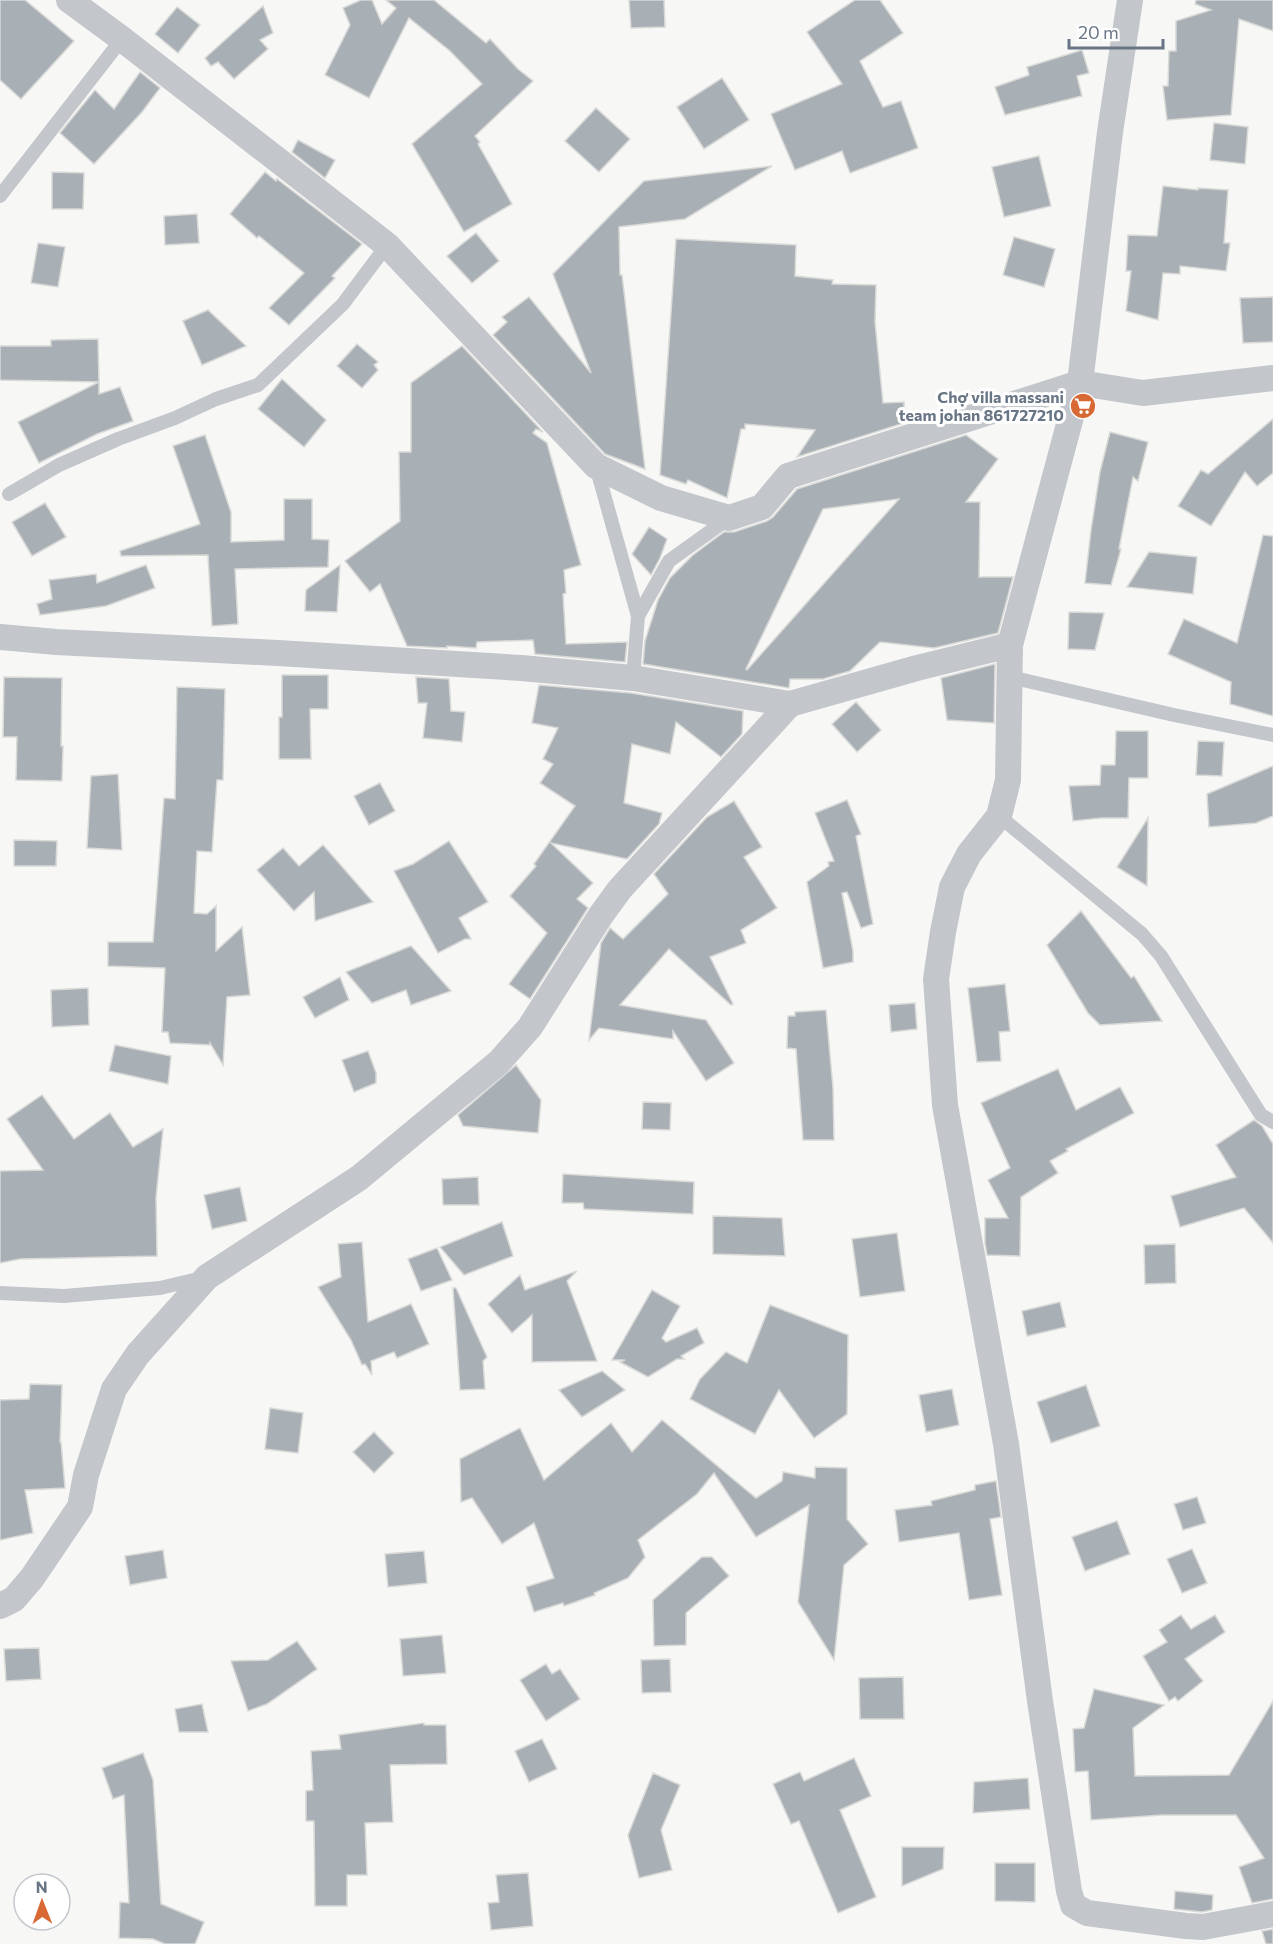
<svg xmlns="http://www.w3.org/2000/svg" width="1273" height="1944" font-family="Commissioner,sans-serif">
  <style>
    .building { fill: #a8afb5; stroke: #d9d9d7; stroke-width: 1.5; fill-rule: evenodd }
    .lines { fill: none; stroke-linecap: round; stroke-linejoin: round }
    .service { stroke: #c3c6ca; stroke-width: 14 }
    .minor { stroke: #c3c6ca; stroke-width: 26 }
    .labels { text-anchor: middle; stroke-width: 6; stroke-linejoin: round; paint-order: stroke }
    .poi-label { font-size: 16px; font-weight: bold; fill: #687584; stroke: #fff; text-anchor: end }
  </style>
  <rect width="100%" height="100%" fill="#f7f7f5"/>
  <!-- building -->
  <g class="building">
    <path d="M0,0H25L74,41L21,99L0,80Z"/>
    <path d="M361,0H372L382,24L396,8L386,0H434L486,43L490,39L518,69L533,81L475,136L480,142L478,144L512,204L464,232L412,144L482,84L450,51L409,18L369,98L325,75L350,25L343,8Z"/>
    <path d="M629,0H664L665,27L631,28Z"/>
    <path d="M855,0H880L903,33L860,61L883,107L901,101L918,148L850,173L842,151L795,170L771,114L842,84L807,32Z"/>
    <path d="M1196,0H1273V31L1239,19L1231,115L1167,120L1163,86H1168L1169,51H1176V21L1211,10L1195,4Z"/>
    <path d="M263,6L273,33L260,40L268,49L234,79L218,62L211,66L205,58Z"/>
    <path d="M177,7L200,25L178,53L155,34Z"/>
    <path d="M1082,50L1089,73L1077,76L1082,96L1005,115L995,87L1029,75L1027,67Z"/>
    <path d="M140,72L160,88L142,112L94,164L60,133L95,90L114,109Z"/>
    <path d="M722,78L749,120L704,149L677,107Z"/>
    <path d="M596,108L630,139L599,172L565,141Z"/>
    <path d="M1214,123L1248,127L1245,164L1210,160Z"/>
    <path d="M298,140L335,160L325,178L292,152Z"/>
    <path d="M1039,156L1051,206L1004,217L992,167Z"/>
    <path d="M772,166L685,219L619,227L620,275H622L645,469L605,454L493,335L507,322L502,317L529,297L591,373L553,274L644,181Z"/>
    <path d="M52,172L84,173L83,209H52Z"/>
    <path d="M265,172L276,181L277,179L362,244L332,276L335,278L289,325L269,308L304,273L259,236L257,238L230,214Z"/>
    <path d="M1163,186L1198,190V188L1228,190L1224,243H1230L1226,271L1180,266V274L1163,273L1158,320L1126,311L1131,271H1126L1128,235L1157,236Z"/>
    <path d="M197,214L199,243L165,245L164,216Z"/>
    <path d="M476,233L499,261L472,283L447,256Z"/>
    <path d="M1014,237L1055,249L1044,287L1003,275Z"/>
    <path d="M676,239L796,245L795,276L833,280L832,284L876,285L875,322L883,403L904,402V423L797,457L815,430L745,424V429H741L727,498L688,480L686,484L660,475Z"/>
    <path d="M38,243L65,247L58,287L31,283Z"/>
    <path d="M1273,297V342L1243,343L1240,298Z"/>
    <path d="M208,310L246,346L202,365L183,321Z"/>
    <path d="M98,339L99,382L0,380V346H51V340Z"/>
    <path d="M357,344L378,362L374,365L378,370L362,388L337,366Z"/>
    <path d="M462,346L543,432L536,429L533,433L547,443L581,565L564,570L566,593L563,594L566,644L627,642L625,662L535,654L533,640L477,642L476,648L447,646V648L407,646L380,584L370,592L345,561L400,521L399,452H411V383Z"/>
    <path d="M282,379L326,420L304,447L258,409Z"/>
    <path d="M99,382V394L120,387L133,421L97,434L39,463L18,422Z"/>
    <path d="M1273,419V473L1257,486L1245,472L1211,526L1178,506L1201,470L1208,474Z"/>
    <path d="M1110,432L1148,442L1138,481L1133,477L1119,549H1121L1111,585L1085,583L1091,530L1100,472Z"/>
    <path d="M205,435L231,512V542L284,540V499H312V539L329,540L328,567L235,569L238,624L212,626L208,555L121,556L120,551L200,524L173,446Z"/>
    <path d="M966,435L998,459L966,502H980L979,577H1013L998,633L934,648L880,642L850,671L823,679H790L789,688L643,664L645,641L658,600L670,578L693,555L724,532H734L767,521L773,517L797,489ZM899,499L747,670L746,669L823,509Z"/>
    <path d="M45,503L66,537L32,556L12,522Z"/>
    <path d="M649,527L667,539L660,558L651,575L632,554Z"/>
    <path d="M1263,535L1273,536V716L1230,704L1231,682L1168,654L1184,619L1237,643Z"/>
    <path d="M1149,552L1197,557L1193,594L1127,587Z"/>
    <path d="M146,565L155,588L106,606L40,615L37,604L52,599L49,580L96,574L97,583Z"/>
    <path d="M340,565L337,612L305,611L306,590Z"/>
    <path d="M1069,612L1104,613L1095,650L1068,649Z"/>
    <path d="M995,664L994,723L947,720L941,678Z"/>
    <path d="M282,675H328V709H310L311,759H279V717H282Z"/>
    <path d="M4,677L62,678L61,746H63L62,781L16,780L17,737H3Z"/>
    <path d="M416,677L449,679L451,711L465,712L462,742L423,738L427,703H418Z"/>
    <path d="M539,685L631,693L743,711L742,734L721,757L676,722L670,754L632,744L624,803L662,813L659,824L627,859L551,843L593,883L577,899L588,908L530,999L509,984L547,933L510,896L536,866L534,864L575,806L540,783L553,764L543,759L558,728L532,723Z"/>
    <path d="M177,687L225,689L223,780H217L212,852L197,851L194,913L207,914L216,906V951L242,927L250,995L227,997L223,1065L210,1043V1045L170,1043L168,1032H162L165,968L108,966V942H153L164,798L175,799Z"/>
    <path d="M856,702L881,730L857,752L832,724Z"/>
    <path d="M1116,731H1148V778H1129L1128,818H1101L1073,821L1069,786L1100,785L1101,765H1115Z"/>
    <path d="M1198,741L1224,742L1222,776L1196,775Z"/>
    <path d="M1273,766V816L1256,823L1209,827L1207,794Z"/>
    <path d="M118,774L122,850L87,848L91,776Z"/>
    <path d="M380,783L395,811L369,825L354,796Z"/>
    <path d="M847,800L861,834L856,836L873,924L861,928L847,892L842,893L853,951V962L823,968L807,882L829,866L828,862L834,861L815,813Z"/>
    <path d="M734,801L762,847L744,857L777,908L741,930L746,943L710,957L733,1004L731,1005L669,949L620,1005L706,1020L734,1063L706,1081L673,1031V1039L599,1028L589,1040L601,943L610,928L623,939L668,894L654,874L707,817Z"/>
    <path d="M1148,818L1147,886L1117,867Z"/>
    <path d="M14,840L57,841L56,866H14Z"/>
    <path d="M449,841L488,902L459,918L471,939H465L438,953L394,871L413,864Z"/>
    <path d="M323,845L373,902L315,921L314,892L294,911L257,870L283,848L299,866Z"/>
    <path d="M1081,911L1131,978L1134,976L1162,1021L1100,1025L1088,1013L1047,945Z"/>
    <path d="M411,946L451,991L411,1005L406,990L372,1003L346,972Z"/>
    <path d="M340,977L349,1000L315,1018L303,997Z"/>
    <path d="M1005,984L1010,1031L999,1032L1001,1061L977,1062L968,988Z"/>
    <path d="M88,988L89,1025L52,1027L51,990Z"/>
    <path d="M915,1003L917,1029L891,1032L889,1005Z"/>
    <path d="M826,1010L833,1088L834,1140H803L796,1049L787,1048L788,1016H795V1012Z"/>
    <path d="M115,1045L171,1056L168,1084L109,1071Z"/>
    <path d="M368,1051L376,1073V1083L354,1092L342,1060Z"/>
    <path d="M516,1065L541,1100L538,1133L463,1126L458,1115Z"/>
    <path d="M1058,1069L1076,1110L1120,1087L1134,1113L1066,1149L1068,1151L1050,1161L1058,1173L1021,1197L1020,1256L987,1255L985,1243V1218H1008L988,1180L1010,1168L981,1103Z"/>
    <path d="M42,1095L74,1139L110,1113L133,1147L163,1129L156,1198L157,1256L20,1259L0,1263V1171L43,1170L7,1119Z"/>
    <path d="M643,1102L671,1103L670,1130L642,1129Z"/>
    <path d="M1254,1120L1262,1126L1273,1144V1243L1244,1208L1180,1227L1171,1196L1236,1177L1216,1145Z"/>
    <path d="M563,1174L694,1182L693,1214L584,1209L583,1203H562Z"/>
    <path d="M478,1177L479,1205H443L442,1179Z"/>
    <path d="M240,1187L247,1221L212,1229L204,1195Z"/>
    <path d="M713,1216L782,1218L785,1256L713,1254Z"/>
    <path d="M502,1222L513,1256L464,1275L440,1247Z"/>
    <path d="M897,1233L905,1291L860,1297L852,1239Z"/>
    <path d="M362,1242L368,1322L411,1304L429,1344L397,1358L394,1352L371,1361L372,1375L365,1364L362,1365L351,1340L318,1287L341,1277L338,1244Z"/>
    <path d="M1175,1244L1176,1283L1145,1284L1144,1245Z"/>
    <path d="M437,1248L452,1280L421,1291L408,1259Z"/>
    <path d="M577,1271L567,1281L597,1361L532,1362V1315L512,1333L488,1304L520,1275L525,1290Z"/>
    <path d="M453,1288H456L487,1357L483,1361L485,1389L460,1390Z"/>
    <path d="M652,1290L680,1306L662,1338L666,1342L697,1328L704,1343L681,1356L684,1359H677L648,1377L620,1362L625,1360H612Z"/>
    <path d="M1060,1302L1066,1327L1027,1336L1022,1311Z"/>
    <path d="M770,1305L848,1335L847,1414L814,1438L779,1390L755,1434L690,1399L700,1379L726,1352L747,1363Z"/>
    <path d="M602,1371L625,1390L582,1417L559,1390Z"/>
    <path d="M30,1384L62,1385L60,1442H61L65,1488L25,1490L33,1533L0,1540V1400L29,1399Z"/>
    <path d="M1086,1385L1100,1426L1051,1443L1037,1402Z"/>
    <path d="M952,1389L959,1425L926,1432L919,1395Z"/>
    <path d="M270,1408L303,1413L298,1453L265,1449Z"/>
    <path d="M662,1420L756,1498L782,1481L783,1472L815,1478V1467L847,1468V1519L868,1544L844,1565L834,1660L798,1602L809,1505L756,1537L714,1473L697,1494L638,1540L645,1557L628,1578L594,1593L595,1595L564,1606L563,1603L534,1612L526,1587L554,1578L534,1523L502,1544L472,1498L461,1502L460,1459L520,1428L544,1480L611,1423L632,1452Z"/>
    <path d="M374,1432L394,1453L374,1473L353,1452Z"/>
    <path d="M996,1481L1001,1517L990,1519L1002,1595L969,1600L959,1533L899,1542L895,1510L932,1505L931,1501L975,1490V1485Z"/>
    <path d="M1197,1497L1206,1523L1183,1530L1174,1504Z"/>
    <path d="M1117,1521L1130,1554L1085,1571L1072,1537Z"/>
    <path d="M1192,1549L1207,1583L1182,1593L1167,1559Z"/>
    <path d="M163,1550L167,1578L130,1585L125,1556Z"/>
    <path d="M424,1551L427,1583L388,1587L385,1554Z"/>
    <path d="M702,1557H712L729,1576L686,1613V1645L654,1646L653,1600Z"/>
    <path d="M1181,1615L1191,1629L1215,1615L1225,1632L1185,1659L1203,1681L1178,1701L1175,1697L1169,1701L1143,1656L1167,1642L1159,1630Z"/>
    <path d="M442,1635L446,1673L403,1676L400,1639Z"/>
    <path d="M297,1641L317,1669L267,1704L248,1711L231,1661L268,1660Z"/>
    <path d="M39,1648L41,1679L6,1681L4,1649Z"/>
    <path d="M670,1659L671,1692L642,1693L641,1660Z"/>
    <path d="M546,1664L552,1674L560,1669L580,1699L546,1721L520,1680Z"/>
    <path d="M903,1677L904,1719H860L859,1678Z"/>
    <path d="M1094,1689L1164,1705L1133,1728L1135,1776L1229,1775L1273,1701V1899L1252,1903L1239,1867L1264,1858L1236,1815H1162L1091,1820L1088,1771L1075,1772L1073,1729L1084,1728Z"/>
    <path d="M202,1704L208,1732H179L175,1709Z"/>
    <path d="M424,1723V1725H446L447,1764L390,1765L393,1822L365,1823L367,1875H347V1906H315L314,1821H306V1791L313,1790L311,1751L341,1749L339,1735Z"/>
    <path d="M542,1739L557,1769L529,1782L515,1751Z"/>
    <path d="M143,1753L153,1780L161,1904L204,1922L195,1944H165L153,1939L119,1938L120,1902L129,1903L124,1795L113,1799L102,1768Z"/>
    <path d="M854,1758L871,1796L840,1810L876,1897L838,1913L799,1821L791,1824L773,1784L800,1772L804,1781Z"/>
    <path d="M653,1773L680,1785L661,1830L672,1870L639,1878L628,1835Z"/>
    <path d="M1028,1778L1030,1809L973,1813L974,1782Z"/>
    <path d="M902,1847H944L943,1869L902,1886Z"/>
    <path d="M995,1863H1035V1902L995,1901Z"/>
    <path d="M528,1873L533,1926L491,1930L488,1903L499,1902L496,1875Z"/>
    <path d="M1175,1891L1213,1895L1212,1910L1202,1912L1174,1909Z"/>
    <path d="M1273,1929V1944H1266L1262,1931Z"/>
  </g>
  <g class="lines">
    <!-- service -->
    <g class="service">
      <path d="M0,196L122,39"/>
      <path d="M596,466L638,616"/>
      <path d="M9,494L59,465L118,439L175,418L216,399L258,385L343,304L387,245"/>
      <path d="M1010,677L1174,715L1273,735"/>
      <path d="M633,678L638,616L669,561L729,518"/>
      <path d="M999,816L1142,934L1161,956L1261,1115L1273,1122"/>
      <path d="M0,1293L64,1296L160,1288L202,1278"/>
    </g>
    <!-- minor -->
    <g class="minor">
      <path d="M69,0L122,39L387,245L596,466L661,498L729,518L762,507L788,476L1080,383L1143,393L1273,378"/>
      <path d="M1130,0L1110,132L1080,383L1010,645L1008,780L999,816L969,854L952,887L943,932L936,979L945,1105L1006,1444L1040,1701L1069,1891L1073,1905L1087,1913L1186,1926L1203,1927L1273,1914"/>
      <path d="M0,637L56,642L278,653L521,668L633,678L790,704L917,668L1010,645"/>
      <path d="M0,1606L14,1599L32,1578L80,1507L86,1475L114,1389L138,1354L207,1277L359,1178L499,1062L530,1027L601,915L620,889L790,704"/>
    </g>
  </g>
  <!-- icons -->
  <defs>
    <g id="supermarket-disc" transform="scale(1.35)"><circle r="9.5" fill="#d86934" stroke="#fff"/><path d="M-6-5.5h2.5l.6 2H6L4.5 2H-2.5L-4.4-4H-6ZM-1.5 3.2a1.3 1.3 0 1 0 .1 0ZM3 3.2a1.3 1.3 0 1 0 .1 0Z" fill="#fff"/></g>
  </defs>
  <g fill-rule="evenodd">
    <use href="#supermarket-disc" x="1083" y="406"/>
  </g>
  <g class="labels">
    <!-- poi labels -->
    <g class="poi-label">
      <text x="1064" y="403">Chợ villa massani<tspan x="1064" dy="18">team johan 861727210</tspan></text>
    </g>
  </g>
  <!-- north arrow -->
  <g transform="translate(42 1902) rotate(359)"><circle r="28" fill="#ffffff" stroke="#c3c8ce" stroke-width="1.5"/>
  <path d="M0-4.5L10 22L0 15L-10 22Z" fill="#d86934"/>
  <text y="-9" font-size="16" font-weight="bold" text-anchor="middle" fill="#687584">N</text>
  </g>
  <!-- scale -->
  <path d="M1069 39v9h94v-9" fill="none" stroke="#687584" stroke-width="3"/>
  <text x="1078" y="39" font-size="18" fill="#687584" stroke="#ffffff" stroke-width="4.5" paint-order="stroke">20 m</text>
</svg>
